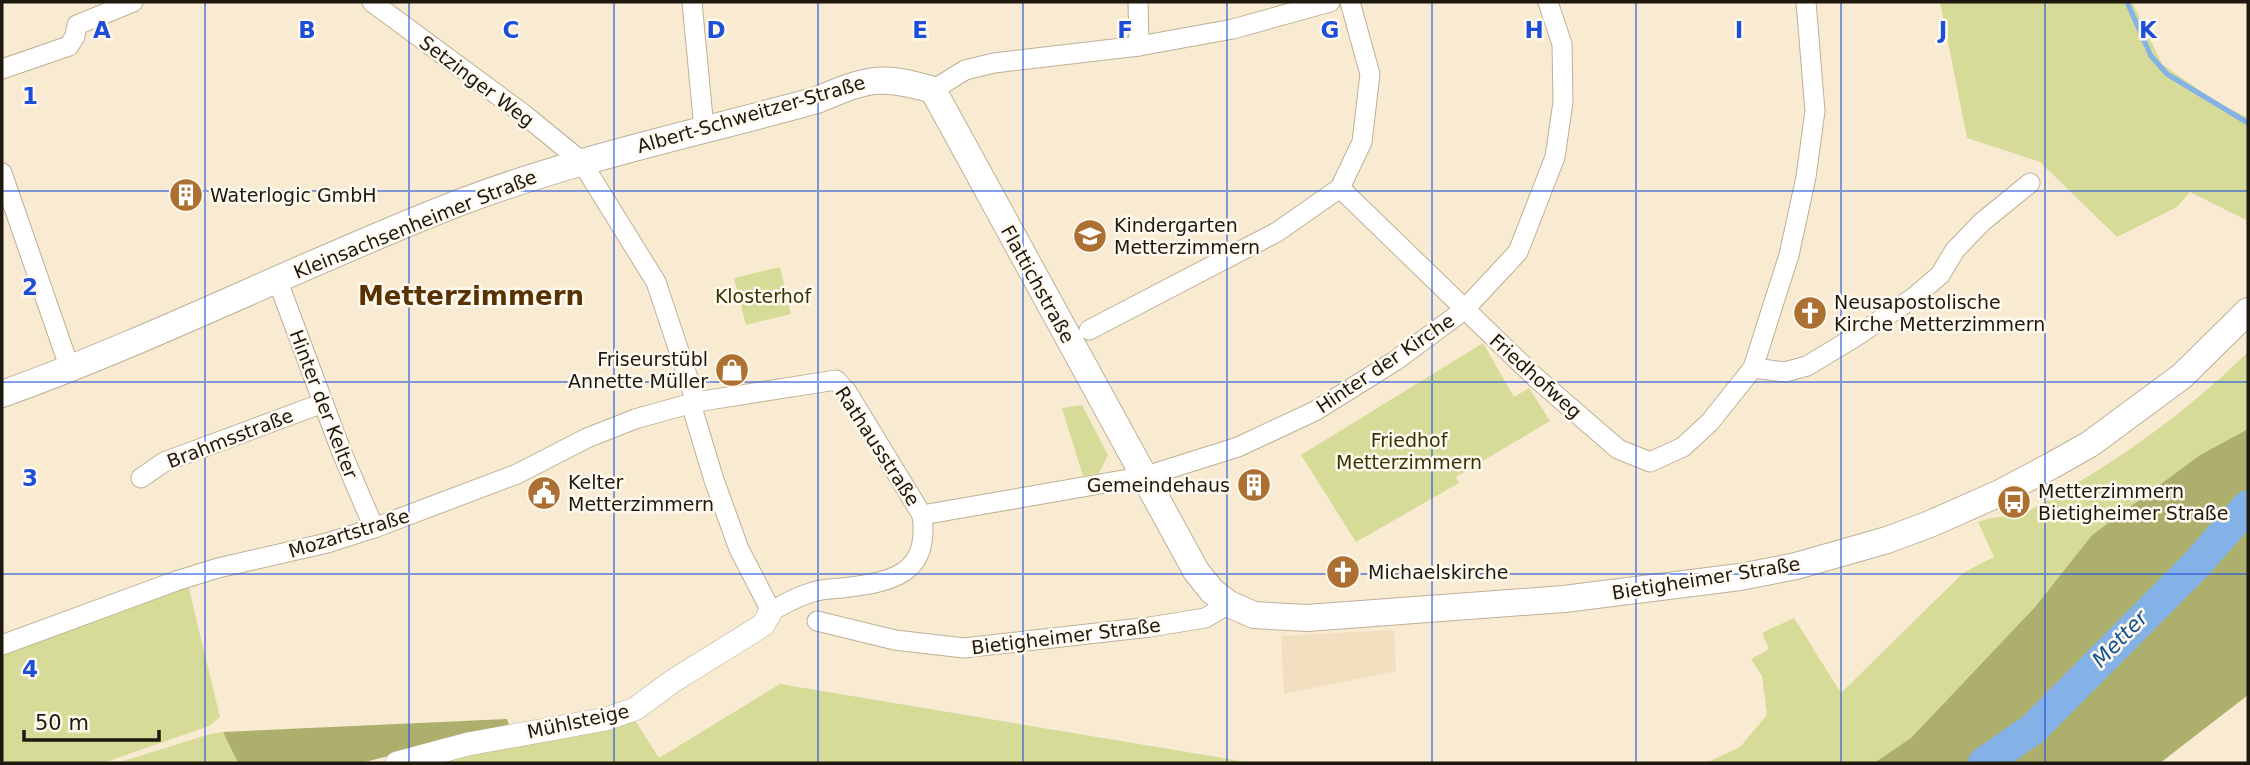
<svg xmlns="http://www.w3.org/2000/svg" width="2250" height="765" font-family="'DejaVu Sans',sans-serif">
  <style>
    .built { fill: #f1dfbf }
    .green { fill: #d7db98 }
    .forest { fill: #adb06c }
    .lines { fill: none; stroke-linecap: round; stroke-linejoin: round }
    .stream { stroke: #84b1e6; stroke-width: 5 }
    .river { stroke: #84b1e6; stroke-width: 32 }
    .minor-casing { stroke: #bdb097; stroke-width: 21 }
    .tertiary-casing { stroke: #bdb097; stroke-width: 24 }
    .secondary-casing { stroke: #bdb097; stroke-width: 28 }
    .minor { stroke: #fff; stroke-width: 19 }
    .tertiary { stroke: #fff; stroke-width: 23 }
    .secondary { stroke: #fff; stroke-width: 26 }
    .grid { fill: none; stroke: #1d4ed8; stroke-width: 2; stroke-opacity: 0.55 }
    .labels { text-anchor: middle; stroke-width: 5; stroke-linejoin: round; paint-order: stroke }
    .street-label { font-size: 19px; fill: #1d190f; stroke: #fff9ef }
    .poi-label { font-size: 19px; fill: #1d190f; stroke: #fff9ef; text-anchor: start }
    .park-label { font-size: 19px; fill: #343400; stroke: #fff9ef }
    .water-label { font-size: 21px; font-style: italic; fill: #155493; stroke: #fff9ef }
    .district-label { font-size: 26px; font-weight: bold; fill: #593202; stroke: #fff9ef }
    .grid-label { font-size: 23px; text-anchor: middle; font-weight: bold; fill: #1d4ed8; stroke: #fff9ef; stroke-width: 5; stroke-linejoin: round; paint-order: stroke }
  </style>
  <rect width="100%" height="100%" fill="#f9ebd1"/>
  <!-- built -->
  <path class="built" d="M1394,630L1396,671L1284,694L1281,636Z"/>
  <!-- green -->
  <g class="green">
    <path d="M1940,2H2132L2162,64L2215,101L2248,118V221L2190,192L2177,207L2117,237L2040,162L1967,138Z"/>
    <path d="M780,267L791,314L746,325L734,278Z"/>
    <path d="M1483,343L1514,397L1529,388L1550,421L1456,477L1459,483L1356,542L1301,455Z"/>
    <path d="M2248,352V429L2200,455L2092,535L2035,607L1911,738L1874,763H1706L1740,747L1767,715L1762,676L1751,659L1769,649L1762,633L1794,618L1841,693L1963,573L1994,557L1978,522C1993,516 2011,517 2027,512C2112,465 2178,420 2248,352Z"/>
    <path d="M1082,405L1108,455L1099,473L1083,476L1062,408Z"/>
    <path d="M188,585L220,717L209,726L103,763H2V653Z"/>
    <path d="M780,684L1253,763H420L634,719L659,758Z"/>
    <path d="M223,732L238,763H117L210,734Z"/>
  </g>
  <!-- forest -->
  <g class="forest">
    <path d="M2248,429V695L2160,763H1874L1911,738L2035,607L2092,535L2200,455Z"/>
    <path d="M507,719L509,725L361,763H238L223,732Z"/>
  </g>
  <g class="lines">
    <!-- stream -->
    <path class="stream" d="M2127,2L2151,56L2167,74L2248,123"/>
    <!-- river -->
    <path class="river" d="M1984,763L2033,729L2195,566L2248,506"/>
    <!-- minor casing -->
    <g class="minor-casing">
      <g id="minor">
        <path d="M372,2L526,116L581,161L656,282L696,402"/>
        <path d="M692,2L704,129"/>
        <path d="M1138,2L1139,46"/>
        <path d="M2,69L69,46L75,36L77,25L133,2"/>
        <path d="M933,90L965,70L994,63L1139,46L1233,29L1330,2"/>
        <path d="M2,173L70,369"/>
        <path d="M1340,188L1535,377L1618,449L1650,462L1683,447L1710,422L1753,368L1789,255L1806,177L1815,111L1806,2"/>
        <path d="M277,279L342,453L374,528"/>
        <path d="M1089,330L1277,232L1340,188L1362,142L1370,74L1350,2"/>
        <path d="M1753,368L1785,372L1807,366L1855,337L1913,298L1940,275L1955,250L1982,222L2030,183"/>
        <path d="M141,478L164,462L323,403"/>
        <path d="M922,515L1146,476L1238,447L1315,411L1395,361L1464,310L1518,252L1555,157L1563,102L1562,44L1548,2"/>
        <path d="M817,621L895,640L964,648L1150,627L1205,618L1229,604"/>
        <path d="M2,645L176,581L218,568L327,543L374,528L517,474L587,438L635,419L696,402L836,380L847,392L922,515C930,575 892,582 842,588C831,589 819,589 810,593C796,597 783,605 771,611L739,549L714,480L691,404"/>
      </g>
    </g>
    <!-- tertiary casing -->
    <g class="tertiary-casing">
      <path id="tertiary" d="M397,763L468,744L606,719L635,709L673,681L763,625L771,611"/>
    </g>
    <!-- secondary casing -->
    <g class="secondary-casing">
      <path id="secondary" d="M2,394C158,338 306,262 461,202C577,158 698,133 817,100C867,79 880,74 933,90L1196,571L1212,591L1229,604L1254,615L1307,618L1564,599L1740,577L1796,566L1887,540L1930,524L2000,493L2051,466L2090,444L2182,376L2248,311"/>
    </g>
    <!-- minor -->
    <use href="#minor" class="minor"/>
    <!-- tertiary -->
    <use href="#tertiary" class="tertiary"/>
    <!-- secondary -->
    <use href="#secondary" class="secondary"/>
  </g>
  <!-- grid -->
  <path class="grid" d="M205,2V763M409,2V763M614,2V763M818,2V763M1023,2V763M1227,2V763M1432,2V763M1636,2V763M1841,2V763M2045,2V763M2,191H2248M2,382H2248M2,574H2248"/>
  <!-- icons -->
  <defs>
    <g id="building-disc" transform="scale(1.75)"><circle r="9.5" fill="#ac7032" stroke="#fff9ef"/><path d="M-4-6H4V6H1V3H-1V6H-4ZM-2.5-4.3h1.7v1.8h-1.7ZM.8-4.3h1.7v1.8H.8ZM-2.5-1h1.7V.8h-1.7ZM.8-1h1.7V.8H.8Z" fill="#fff"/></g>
    <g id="school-disc" transform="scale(1.75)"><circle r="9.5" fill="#ac7032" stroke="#fff9ef"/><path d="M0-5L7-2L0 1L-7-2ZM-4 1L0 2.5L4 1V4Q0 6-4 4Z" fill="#fff"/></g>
    <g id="church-disc" transform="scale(1.75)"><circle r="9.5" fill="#ac7032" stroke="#fff9ef"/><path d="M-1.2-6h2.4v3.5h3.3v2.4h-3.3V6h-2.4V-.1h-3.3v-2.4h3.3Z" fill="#fff"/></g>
    <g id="shop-disc" transform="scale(1.75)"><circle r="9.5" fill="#ac7032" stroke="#fff9ef"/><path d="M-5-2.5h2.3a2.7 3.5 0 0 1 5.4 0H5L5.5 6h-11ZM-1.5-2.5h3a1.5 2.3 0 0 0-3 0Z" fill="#fff"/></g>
    <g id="civic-disc" transform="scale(1.75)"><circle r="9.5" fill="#ac7032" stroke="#fff9ef"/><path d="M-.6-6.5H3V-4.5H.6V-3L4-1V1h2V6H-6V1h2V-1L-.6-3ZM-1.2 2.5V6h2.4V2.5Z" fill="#fff"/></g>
    <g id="bus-disc" transform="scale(1.75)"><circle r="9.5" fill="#ac7032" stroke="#fff9ef"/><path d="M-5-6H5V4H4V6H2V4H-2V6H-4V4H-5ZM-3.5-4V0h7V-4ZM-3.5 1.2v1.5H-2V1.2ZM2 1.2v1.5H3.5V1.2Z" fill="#fff"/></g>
  </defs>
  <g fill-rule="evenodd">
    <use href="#building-disc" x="186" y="195"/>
    <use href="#school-disc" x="1090" y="236"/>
    <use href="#church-disc" x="1810" y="313"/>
    <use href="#shop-disc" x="732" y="370"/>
    <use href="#building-disc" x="1254" y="485"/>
    <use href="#civic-disc" x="544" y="493"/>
    <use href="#bus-disc" x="2014" y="502"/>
    <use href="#church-disc" x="1343" y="572"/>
  </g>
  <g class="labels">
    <!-- street labels -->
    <g class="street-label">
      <text transform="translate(477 81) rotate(37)" y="7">Setzinger Weg</text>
      <text transform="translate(751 114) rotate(-16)" y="7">Albert-Schweitzer-Straße</text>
      <text transform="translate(415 224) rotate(-22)" y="7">Kleinsachsenheimer Straße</text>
      <text transform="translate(1038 284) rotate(61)" y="7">Flattichstraße</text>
      <text transform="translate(1385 363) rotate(-34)" y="7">Hinter der Kirche</text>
      <text transform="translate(1536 376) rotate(42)" y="7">Friedhofweg</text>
      <text transform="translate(324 404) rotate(69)" y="7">Hinter der Kelter</text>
      <text transform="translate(230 438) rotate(-21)" y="7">Brahmsstraße</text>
      <text transform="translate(878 446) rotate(57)" y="7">Rathausstraße</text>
      <text transform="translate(349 533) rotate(-17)" y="7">Mozartstraße</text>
      <text transform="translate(1706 578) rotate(-9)" y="7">Bietigheimer Straße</text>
      <text transform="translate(1066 636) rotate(-7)" y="7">Bietigheimer Straße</text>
      <text transform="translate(578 721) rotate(-12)" y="7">Mühlsteige</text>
    </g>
    <!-- poi labels -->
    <g class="poi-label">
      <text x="210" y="202">Waterlogic GmbH</text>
      <text x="1114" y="232">Kindergarten<tspan x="1114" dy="22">Metterzimmern</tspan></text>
      <text x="1834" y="309">Neusapostolische<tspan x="1834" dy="22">Kirche Metterzimmern</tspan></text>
      <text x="708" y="366" text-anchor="end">Friseurstübl<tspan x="708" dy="22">Annette Müller</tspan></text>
      <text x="568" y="489">Kelter<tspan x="568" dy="22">Metterzimmern</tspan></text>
      <text x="1230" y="492" text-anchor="end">Gemeindehaus</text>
      <text x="2038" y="498">Metterzimmern<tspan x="2038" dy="22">Bietigheimer Straße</tspan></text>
      <text x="1368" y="579">Michaelskirche</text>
    </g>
    <!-- park labels -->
    <g class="park-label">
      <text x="763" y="303">Klosterhof</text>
      <text x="1409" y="447">Friedhof<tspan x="1409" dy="22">Metterzimmern</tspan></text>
    </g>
    <!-- water labels -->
    <g class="water-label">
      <text transform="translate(2120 639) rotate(-46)" y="7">Metter</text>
    </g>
    <!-- district labels -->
    <g class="district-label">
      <text x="471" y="305">Metterzimmern</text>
    </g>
  </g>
  <g class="grid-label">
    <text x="102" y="38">A</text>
    <text x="307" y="38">B</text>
    <text x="511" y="38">C</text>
    <text x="716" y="38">D</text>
    <text x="920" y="38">E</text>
    <text x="1125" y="38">F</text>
    <text x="1330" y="38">G</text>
    <text x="1534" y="38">H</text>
    <text x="1739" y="38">I</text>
    <text x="1943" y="38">J</text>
    <text x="2148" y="38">K</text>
    <text x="30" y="104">1</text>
    <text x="30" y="295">2</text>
    <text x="30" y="486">3</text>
    <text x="30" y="677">4</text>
  </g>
  <!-- border -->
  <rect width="2250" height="765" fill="none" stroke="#1d190f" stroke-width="7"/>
  <!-- scale -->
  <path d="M24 730v10h135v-10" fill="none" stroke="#1d190f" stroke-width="3.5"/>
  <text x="35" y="730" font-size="21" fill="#1d190f" stroke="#fff9ef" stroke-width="5" paint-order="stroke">50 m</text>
</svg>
